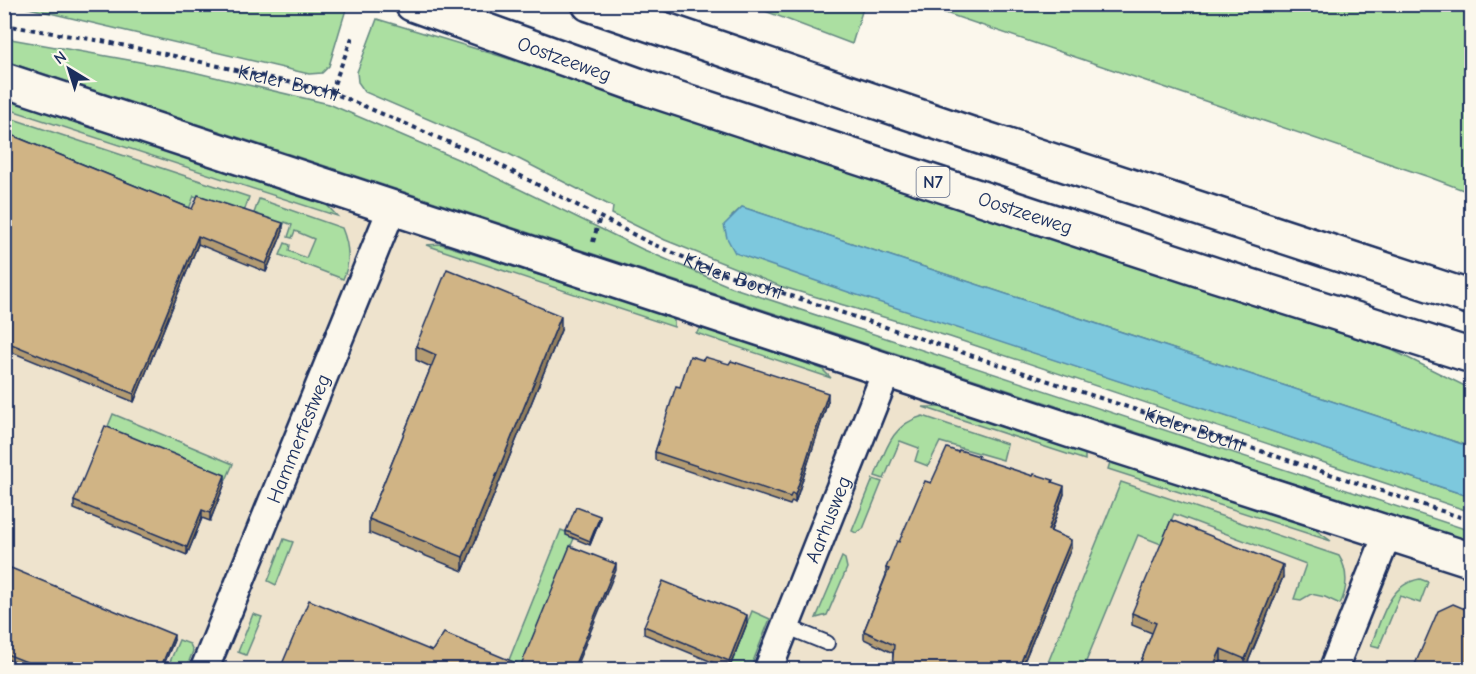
<svg xmlns="http://www.w3.org/2000/svg" width="1476" height="674" font-family="'Comic Neue',sans-serif">
  <style>
    .built { fill: #eee3cd }
    .green { fill: #abdfa1; stroke: #638780; stroke-width: 1.5 }
    .water { fill: #7dc8dd; stroke: #568baa; stroke-width: 1.5 }
    .lines { fill: none; stroke-linecap: round; stroke-linejoin: round }
    .lane-casing { stroke: #1b2f5e; stroke-width: 18 }
    .street-casing { stroke: #1b2f5e; stroke-width: 32 }
    .secondary-casing { stroke: #1b2f5e; stroke-width: 38 }
    .highway-casing { stroke: #1b2f5e; stroke-width: 38 }
    .path { stroke: #1b2f5e; stroke-width: 4; stroke-dasharray: 4.5 4.5; stroke-linecap: butt }
    .lane { stroke: #fbf7ec; stroke-width: 14 }
    .street { stroke: #fbf7ec; stroke-width: 27 }
    .secondary { stroke: #fbf7ec; stroke-width: 33 }
    .highway { stroke: #fbf7ec; stroke-width: 33 }
    .wall { fill: #b39b72; stroke: #1b2f5e; stroke-width: 1.5 }
    .shaded-wall { fill: #927e5d; stroke: #1b2f5e; stroke-width: 1.5 }
    .building { fill: #d0b485; stroke: #1b2f5e; stroke-width: 1.5 }
    .labels { text-anchor: middle; stroke-width: 4.5; stroke-linejoin: round; paint-order: stroke }
    .shield { fill: #fbf7ec; stroke: #5e6b89; stroke-width: 1.5 }
    .shield-label { font-size: 18px; font-weight: bold; fill: #1b2f5e }
    .street-label { font-size: 20px; fill: #1b2f5e; stroke: #fbf7ec }
  </style>
  <rect width="100%" height="100%" fill="#fbf7ec"/>
  <filter id="ink" filterUnits="userSpaceOnUse"><feTurbulence type="fractalNoise" baseFrequency=".0167" numOctaves="2"/><feDisplacementMap in="SourceGraphic" scale="12" xChannelSelector="R" yChannelSelector="G"/><feConvolveMatrix kernelMatrix="1 2 1 2 8 2 1 2 1" color-interpolation-filters="sRGB"/></filter>
  <g filter="url(#ink)">
    <!-- built -->
    <path class="built" d="M5,68L1471,551V669L5,670Z"/>
    <!-- green -->
    <g class="green">
      <path d="M343,4L347,6L329,66L322,73L309,74L16,5Z"/>
      <path d="M749,5H864L852,44Z"/>
      <path d="M922,5H1471V193L1429,177Z"/>
      <path d="M377,19L500,56L1392,350L1471,389V447L742,207L732,216L914,313L1471,497V512L950,337L780,286L665,240L612,214L613,207L509,154L365,92L358,82L357,72Z"/>
      <path d="M5,38L185,70L329,104L462,161L642,249L731,287L1471,531V542L5,61Z"/>
      <path d="M5,95L316,199L325,203L337,216L5,108Z"/>
      <path d="M4,116L249,197L244,212L194,196L187,214L5,140Z"/>
      <path d="M259,199L342,228C349,245 351,262 343,279L280,255L285,243L290,245L289,251L306,258L314,239L295,231L292,238L288,237L292,225L285,222L283,226L253,216Z"/>
      <path d="M441,244L669,316L674,320V327L426,245Z"/>
      <path d="M704,327L822,369L831,378L696,333L701,328Z"/>
      <path d="M923,407H946L1081,450L1085,454V460Z"/>
      <path d="M113,414L233,464L226,480L106,431Z"/>
      <path d="M923,416L1007,444L1003,460L940,442L928,466L915,461L919,448L900,441L884,479L875,476C886,449 892,424 923,416Z"/>
      <path d="M1111,459L1309,525L1331,541L1108,469Z"/>
      <path d="M873,479L882,482L863,529L856,533L852,531Z"/>
      <path d="M1121,482L1339,556C1348,570 1348,589 1340,604L1325,597L1311,594L1301,600L1294,599L1306,564L1174,514L1161,544L1138,535L1083,669L1045,670Z"/>
      <path d="M561,530L575,536L520,669L505,670Z"/>
      <path d="M284,539L293,542L276,585L268,581Z"/>
      <path d="M842,557L845,559L847,568L827,615L816,618Z"/>
      <path d="M1420,579L1428,582L1420,603L1400,596L1379,647L1371,645C1382,619 1388,584 1420,579Z"/>
      <path d="M752,611L770,619L750,669H729Z"/>
      <path d="M253,614L262,617L246,655L238,652Z"/>
      <path d="M179,640L190,644L193,651L186,669H167Z"/>
    </g>
    <!-- water -->
    <path class="water" d="M742,207L1471,447V497L851,293L735,253L727,238L724,225Z"/>
    <g class="lines">
      <!-- lane casing -->
      <g class="lane-casing">
        <path id="lane" d="M785,626L827,643"/>
      </g>
      <!-- street casing -->
      <g class="street-casing">
        <g id="street">
          <path id="s2" d="M204,670L392,208"/>
          <path id="s3" d="M768,670L887,370"/>
          <path d="M1333,670L1388,533"/>
        </g>
      </g>
      <!-- secondary casing -->
      <g class="secondary-casing">
        <path id="secondary" d="M4,80L1102,441L1472,560"/>
      </g>
      <!-- highway casing -->
      <g class="highway-casing">
        <g id="highway">
          <path id="s4" d="M412,4L649,89L1216,275L1472,356"/>
          <path d="M589,4L977,136L1472,298"/>
        </g>
      </g>
      <!-- path -->
      <g class="path">
        <path id="s1" d="M4,25L102,41L184,58L331,92L488,159L648,242L713,270L1472,521"/>
        <path d="M331,92L353,35"/>
        <path d="M593,242L600,217"/>
      </g>
      <!-- lane -->
      <use href="#lane" class="lane"/>
      <!-- street -->
      <use href="#street" class="street"/>
      <!-- secondary -->
      <use href="#secondary" class="secondary"/>
      <!-- highway -->
      <use href="#highway" class="highway"/>
    </g>
    <!-- wall -->
    <g class="wall">
      <path d="M4,132L192,209L283,231L266,272L198,244L134,402L4,349Z"/>
      <path d="M561,330L463,571L369,533V519L431,367L416,360V346Z"/>
      <path d="M680,387L828,401L795,503L792,501L790,505L655,460V452Z"/>
      <path d="M979,459L1053,483L1064,494L1051,531L1071,548L1021,669H892L893,653L864,639V631L886,575V568L899,542Z"/>
      <path d="M225,483L210,521L202,518L187,555L74,509V501Z"/>
      <path d="M600,520L590,545L566,535V531Z"/>
      <path d="M4,570L174,640L162,669H34L4,658Z"/>
      <path d="M1283,577L1245,669H1242L1221,661L1217,669H1138L1152,633L1132,625V613Z"/>
      <path d="M747,623L729,669L644,634V626Z"/>
    </g>
    <!-- shaded-wall -->
    <g class="shaded-wall">
      <path d="M283,223V231L266,272V264Z"/>
      <path d="M198,236V244L134,402V394Z"/>
      <path d="M561,316V330L463,571V557Z"/>
      <path d="M828,393V401L795,503V495Z"/>
      <path d="M225,475V483L210,521V513Z"/>
      <path d="M1064,486V494L1048,538V530Z"/>
      <path d="M202,510V518L187,555V547Z"/>
      <path d="M600,516V520L590,545V541Z"/>
      <path d="M1071,540V548L1021,669H1018Z"/>
      <path d="M616,564V570L575,669H573Z"/>
      <path d="M1283,565V577L1245,669V659Z"/>
      <path d="M747,615V623L729,669V661Z"/>
      <path d="M174,635V640L162,669H160Z"/>
      <path d="M1221,649V661L1217,669H1212Z"/>
    </g>
    <!-- building -->
    <g class="building">
      <path d="M4,132L192,209L198,195L283,223L266,264L198,236L134,394L4,341Z"/>
      <path d="M447,269L561,316L463,557L369,519L436,355L416,346Z"/>
      <path d="M690,356L703,360L705,357L729,364L731,361L828,393L795,495L792,493L790,497L655,452L676,386L680,387Z"/>
      <path d="M105,426L225,475L210,513L202,510L187,547L74,501Z"/>
      <path d="M947,448L958,452L959,450L979,456L978,458L1033,476L1034,474L1053,480L1052,482L1064,486L1048,530L1071,540L1018,669H892L894,645L864,631L889,569L886,568L897,541L899,542L925,481L931,483Z"/>
      <path d="M576,507L600,516L590,541L566,531Z"/>
      <path d="M1171,520L1283,565L1245,659L1221,649L1212,669H1138L1156,623L1132,613Z"/>
      <path d="M570,546L616,564L573,669H280L309,600L432,651L444,633L521,665Z"/>
      <path d="M6,566L174,635L160,669H44L4,653V570Z"/>
      <path d="M663,581L747,615L729,661L644,626Z"/>
      <path d="M1453,604L1472,612V669H1413L1438,611Z"/>
    </g>
  </g>
  <g class="labels">
    <!-- shield labels -->
    <rect class="shield" x="916.5" y="167" width="33" height="30" rx="4.5"/>
    <g class="shield-label">
      <text x="933" y="188">N7</text>
    </g>
    <!-- street labels -->
    <g class="street-label">
      <text dy="7" stroke="none"><textPath href="#s4" startOffset="162">Oostzeeweg</textPath></text>
      <text dy="7" stroke="none"><textPath href="#s1" startOffset="291">Kieler Bocht</textPath></text>
      <text dy="7" stroke="none"><textPath href="#s4" startOffset="648">Oostzeeweg</textPath></text>
      <text dy="7" stroke="none"><textPath href="#s1" startOffset="777">Kieler Bocht</textPath></text>
      <text dy="7" stroke="none"><textPath href="#s1" startOffset="1263">Kieler Bocht</textPath></text>
      <text dy="7" stroke="none"><textPath href="#s2" startOffset="250">Hammerfestweg</textPath></text>
      <text dy="7" stroke="none"><textPath href="#s3" startOffset="162">Aarhusweg</textPath></text>
    </g>
  </g>
  <!-- margin -->
  <rect width="1476" height="674" fill="none" stroke="#fbf7ec" stroke-width="24"/>
  <rect x="12" y="12" width="1452" height="650" fill="none" stroke="#1b2f5e" stroke-width="2" filter="url(#ink)"/>
  <!-- north arrow -->
  <g transform="translate(69 69) rotate(322)" stroke="#fbf7ec" stroke-width="4.5" paint-order="stroke">
  <path d="M0-4.5L10 22L0 15L-10 22Z" fill="#1b2f5e"/>
  <text y="-9" font-size="16" font-weight="bold" text-anchor="middle" fill="#1b2f5e">N</text>
  </g>
</svg>
